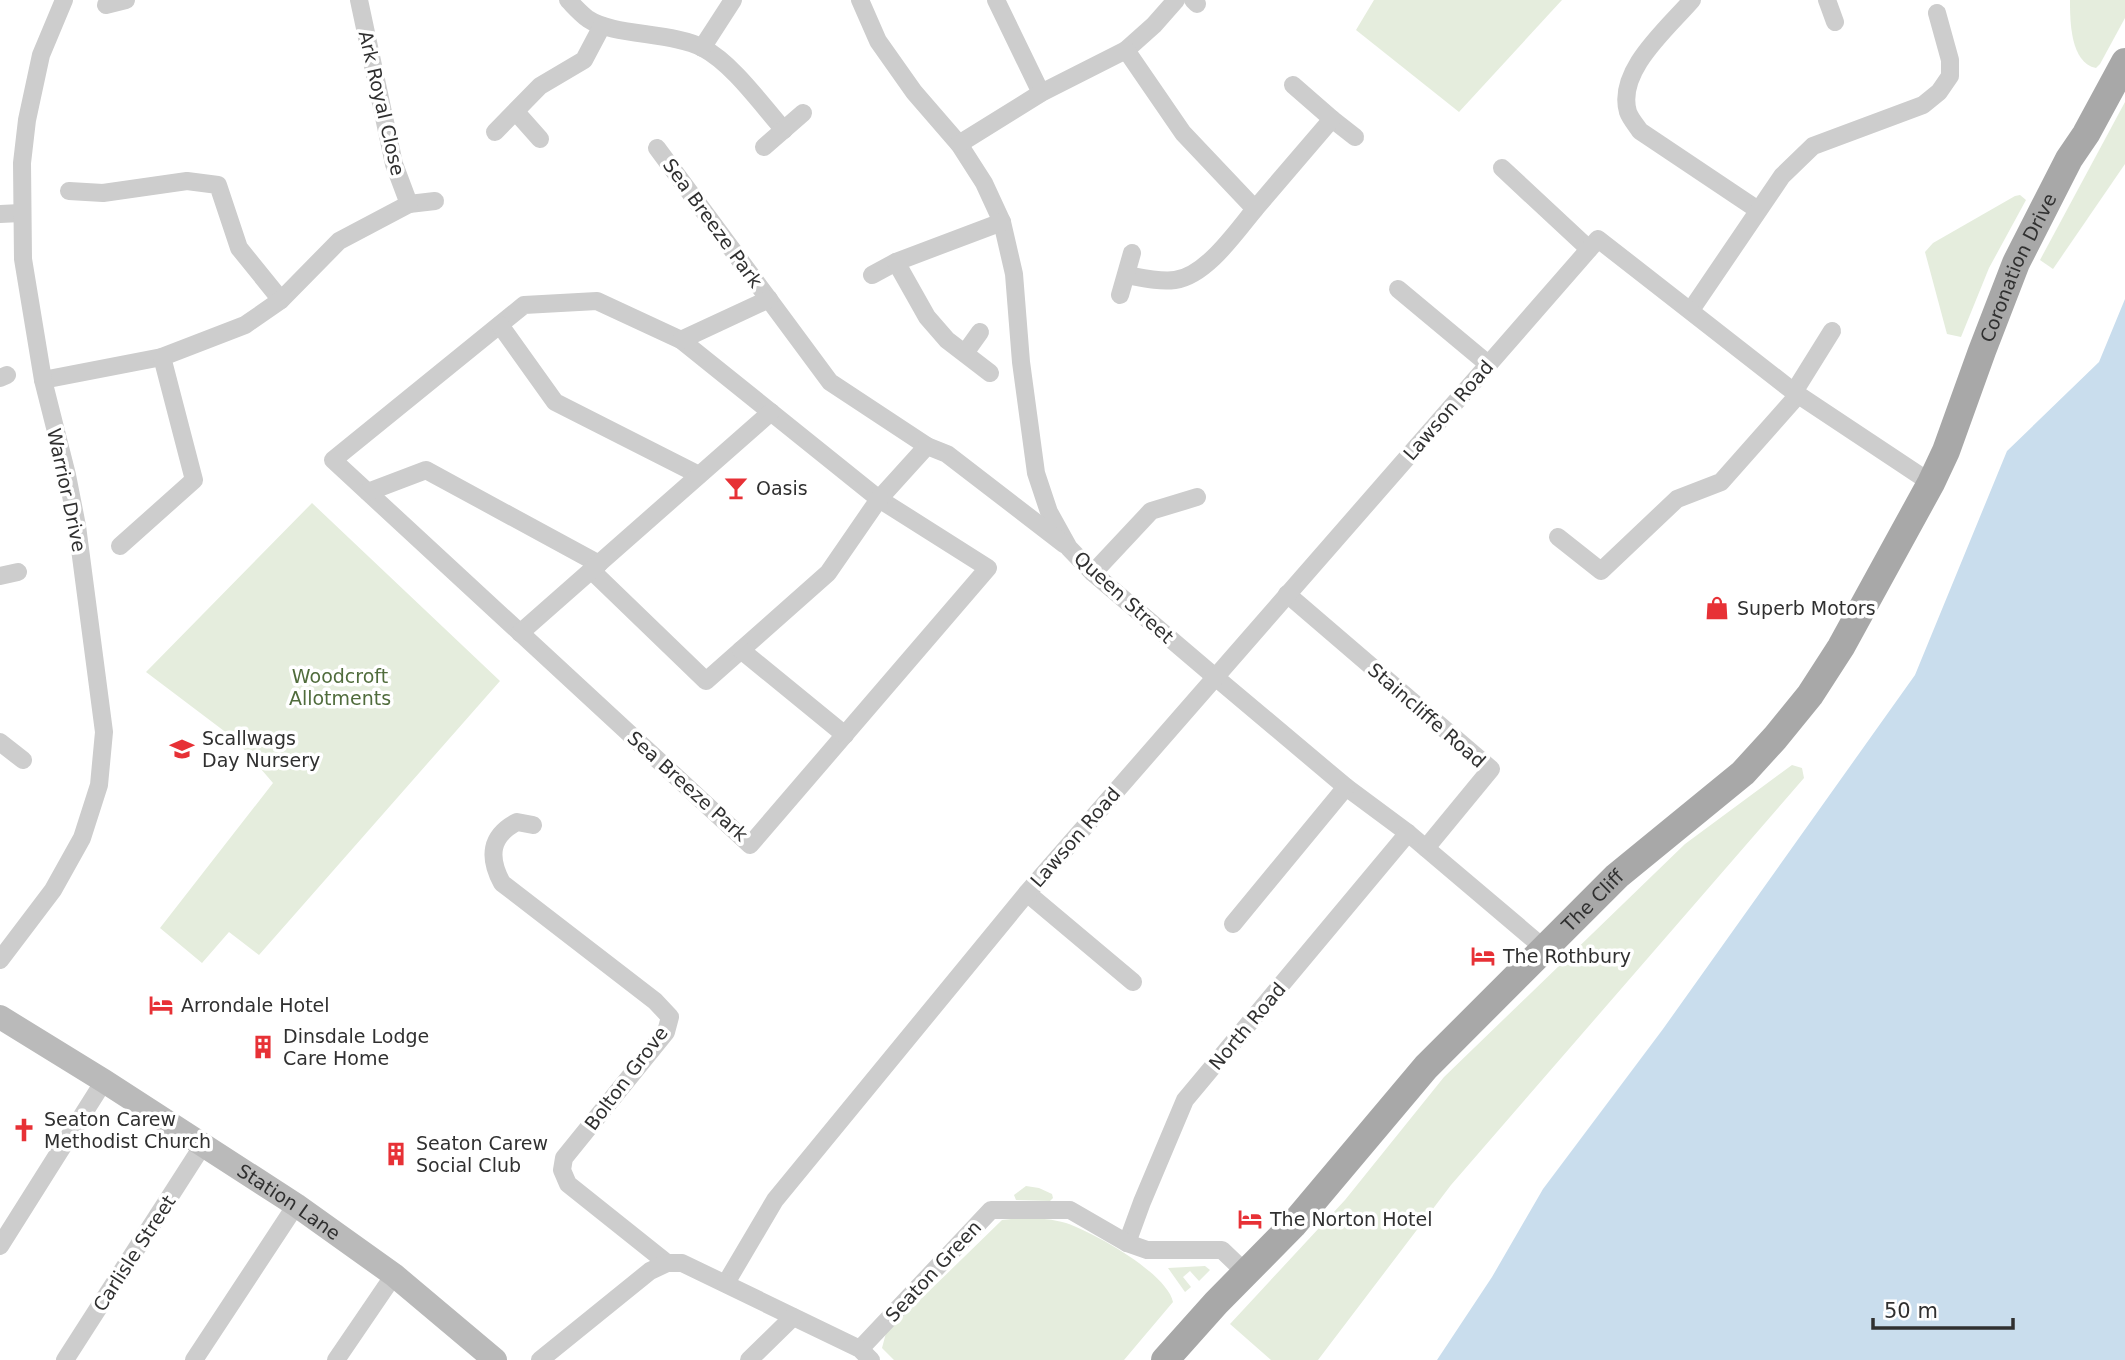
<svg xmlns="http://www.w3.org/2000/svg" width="2125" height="1360" font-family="'DejaVu Sans',sans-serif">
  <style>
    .green { fill: #e5eddd }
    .water { fill: #c9dded }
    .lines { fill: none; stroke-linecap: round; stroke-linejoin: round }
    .minor { stroke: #cdcdcd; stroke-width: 18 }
    .secondary { stroke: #bababa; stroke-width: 24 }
    .primary { stroke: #a8a8a8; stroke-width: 28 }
    .labels { text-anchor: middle; stroke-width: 7; stroke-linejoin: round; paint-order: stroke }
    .street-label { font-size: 19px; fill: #303030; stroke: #fff }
    .poi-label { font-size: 19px; fill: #303030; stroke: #fff; text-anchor: start }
    .park-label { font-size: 19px; fill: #506c3c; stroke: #fff }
  </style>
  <rect width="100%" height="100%" fill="#fff"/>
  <!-- green -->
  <g class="green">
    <path d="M1374,0H1562L1459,112L1356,30Z"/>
    <path d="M2070,0H2125V18L2100,64L2096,68C2070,63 2070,20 2070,0Z"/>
    <path d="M2125,102V164L2053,269L2040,260Z"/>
    <path d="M2020,195L2026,200L1989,268L1961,337L1947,334L1925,252L1933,243L2015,196Z"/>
    <path d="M312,503L500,681L259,955L229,932L202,963L160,928L273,783L236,740L146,672Z"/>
    <path d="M1792,765L1802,768L1804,778L1451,1185L1318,1360H1271L1230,1324L1345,1200L1444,1077L1685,844Z"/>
    <path d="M1026,1186L1039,1188L1052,1194L1053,1198L1050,1201L1016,1200L1014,1195Z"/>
    <path d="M1028,1217C1040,1219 1053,1219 1066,1223C1093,1232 1167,1273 1173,1302L1124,1360H894L882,1348L886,1333L1002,1220Z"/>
    <path d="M1205,1266L1210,1270L1199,1281L1190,1271L1183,1277L1191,1287L1185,1292L1168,1268Z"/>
  </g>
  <!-- water -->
  <path class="water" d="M2125,299V1360H1437L1492,1277L1543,1189L1663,1029L1915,675L2007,451L2099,362Z"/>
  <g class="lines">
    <!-- minor -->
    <g class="minor">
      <path d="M568,0C574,6 581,14 588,19C613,36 673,32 703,48C733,64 761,104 784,130"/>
      <path d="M860,0L878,41L914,92L959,144L984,183L1002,222L1014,274L1021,362L1036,473L1049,512L1069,548L1093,573L1214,676L1346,787L1408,833L1545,949"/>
      <path d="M996,0L1041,93"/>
      <path d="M1193,0L1197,4"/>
      <path d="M1692,0C1668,28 1616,71 1628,112C1630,118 1636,125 1640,131L1758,210"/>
      <path d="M1827,0L1835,22"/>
      <path d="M106,5L126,0"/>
      <path d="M702,48L733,0"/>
      <path d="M1126,50L1154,25L1176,0"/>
      <path d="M516,112L540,139"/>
      <path d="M1332,119L1355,137"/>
      <path d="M495,132L540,86L584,60L602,26"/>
      <path d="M959,144L1041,93L1126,50L1183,133L1255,209C1236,232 1206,276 1175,280C1159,282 1143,278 1127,275"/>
      <path d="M764,147L803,113"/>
      <path d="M657,148L830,382L927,446"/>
      <path d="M1502,168L1589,249"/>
      <path d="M69,191L103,193L187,181L218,185L239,248L281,300"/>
      <path d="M409,204L435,201"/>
      <path d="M1255,209L1332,119L1293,85"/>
      <path d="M0,214L21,213"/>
      <path d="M872,275L896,262"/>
      <path d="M1398,289L1488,364"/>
      <path d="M1120,295L1132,253"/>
      <path d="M597,301L681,340L879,499L988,568L750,845L333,460L524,305Z"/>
      <path d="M1691,310L1782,176L1813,146L1923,105L1939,92L1950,76V60L1937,13"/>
      <path d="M500,325L555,402L699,475"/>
      <path d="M681,340L769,299"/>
      <path d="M965,353L980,332"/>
      <path d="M990,373L947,340L927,317L896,262L1002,222"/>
      <path d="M0,378L7,375"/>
      <path d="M43,380L162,357"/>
      <path d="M1794,392L1832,331"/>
      <path d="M368,492L426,470L599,564"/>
      <path d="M1558,537L1601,571L1677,499L1721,482L1798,395"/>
      <path d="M120,546L194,480L162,357L245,325L281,300L339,241L409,204L394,164L359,0"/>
      <path d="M591,570L706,681L828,573L879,499L927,446L947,454L1064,544"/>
      <path d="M1093,573L1151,511L1197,497"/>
      <path d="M0,576L18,572"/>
      <path d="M1287,594L1491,769L1426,848"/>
      <path d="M520,633L771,412"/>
      <path d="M741,650L845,735"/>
      <path d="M0,742L23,760"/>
      <path d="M533,825L517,822C490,836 488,857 502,883L655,1001L670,1017L666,1032L564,1158L562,1170L568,1184L667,1263"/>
      <path d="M1027,893L1133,982"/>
      <path d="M1233,924L1346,787"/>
      <path d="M0,960L53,890L82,838L99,785L104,732L77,526L67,475L43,380L23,259L22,163L27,120L41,55L64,0"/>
      <path d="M1127,1243L1142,1202L1185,1100L1408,833"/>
      <path d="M0,1246L104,1081"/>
      <path d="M726,1283L775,1200L1027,893L1598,239L1794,392L1931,483"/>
      <path d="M860,1349L991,1210H1070L1127,1243L1147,1250H1222L1246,1273"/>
      <path d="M65,1360L203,1145"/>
      <path d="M194,1360L296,1205"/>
      <path d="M336,1360L394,1275"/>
      <path d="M540,1360L650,1271L667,1263H682L860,1349L871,1360"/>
      <path d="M749,1360L793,1317"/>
    </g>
    <!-- secondary -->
    <path class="secondary" id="s1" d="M0,1017L104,1081L296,1205L394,1275L495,1360"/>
    <!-- primary -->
    <path class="primary" id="s2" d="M1165,1360L1216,1303L1293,1225L1426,1067L1617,876L1743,773L1775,738L1810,695L1841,647L1931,483L1946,451L1982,351L2016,263L2069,159L2086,134L2125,62"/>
  </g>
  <!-- icons -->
  <defs>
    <g id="bar-bare" transform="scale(1.89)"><path d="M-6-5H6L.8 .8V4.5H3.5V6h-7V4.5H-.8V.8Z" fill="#e73136" stroke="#fff" stroke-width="2.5" paint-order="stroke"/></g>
    <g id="shop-bare" transform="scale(1.89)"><path d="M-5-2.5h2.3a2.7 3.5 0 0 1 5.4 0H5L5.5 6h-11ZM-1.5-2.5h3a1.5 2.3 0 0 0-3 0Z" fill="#e73136" stroke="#fff" stroke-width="2.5" paint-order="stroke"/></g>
    <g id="school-bare" transform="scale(1.89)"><path d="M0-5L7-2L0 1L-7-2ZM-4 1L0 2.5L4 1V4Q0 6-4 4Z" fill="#e73136" stroke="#fff" stroke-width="2.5" paint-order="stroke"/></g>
    <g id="hotel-bare" transform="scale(1.89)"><path d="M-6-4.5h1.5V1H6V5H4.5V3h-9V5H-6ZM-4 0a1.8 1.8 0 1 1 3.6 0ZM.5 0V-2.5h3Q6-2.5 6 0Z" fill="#e73136" stroke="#fff" stroke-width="2.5" paint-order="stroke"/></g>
    <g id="building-bare" transform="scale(1.89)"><path d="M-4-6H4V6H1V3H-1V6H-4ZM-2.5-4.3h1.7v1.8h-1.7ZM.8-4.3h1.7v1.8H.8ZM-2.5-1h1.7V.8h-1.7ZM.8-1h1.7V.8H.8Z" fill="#e73136" stroke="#fff" stroke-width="2.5" paint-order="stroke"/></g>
    <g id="church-bare" transform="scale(1.89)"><path d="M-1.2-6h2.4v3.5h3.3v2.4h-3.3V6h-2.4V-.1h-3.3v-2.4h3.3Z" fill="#e73136" stroke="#fff" stroke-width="2.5" paint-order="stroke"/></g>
  </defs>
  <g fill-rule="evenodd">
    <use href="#bar-bare" x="736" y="488"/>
    <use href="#shop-bare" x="1717" y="608"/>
    <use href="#school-bare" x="182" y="749"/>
    <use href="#hotel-bare" x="1483" y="956"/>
    <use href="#hotel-bare" x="161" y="1005"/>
    <use href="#building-bare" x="263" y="1047"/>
    <use href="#church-bare" x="24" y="1130"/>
    <use href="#building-bare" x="396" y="1154"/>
    <use href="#hotel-bare" x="1250" y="1219"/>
  </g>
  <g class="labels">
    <!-- street labels -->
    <g class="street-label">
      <text transform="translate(382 103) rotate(77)" y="7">Ark Royal Close</text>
      <text transform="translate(713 223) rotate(54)" y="7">Sea Breeze Park</text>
      <text dy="7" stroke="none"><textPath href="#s2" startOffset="1405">Coronation Drive</textPath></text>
      <text transform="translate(1448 410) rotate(-49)" y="7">Lawson Road</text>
      <text transform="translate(67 490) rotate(78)" y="7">Warrior Drive</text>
      <text transform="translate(1124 597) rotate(42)" y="7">Queen Street</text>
      <text transform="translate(1427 715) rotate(41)" y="7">Staincliffe Road</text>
      <text transform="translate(688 786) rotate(42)" y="7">Sea Breeze Park</text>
      <text transform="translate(1075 837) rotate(-49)" y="7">Lawson Road</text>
      <text dy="7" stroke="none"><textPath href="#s2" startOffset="628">The Cliff</textPath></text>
      <text transform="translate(1247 1026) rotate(-50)" y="7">North Road</text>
      <text transform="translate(626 1078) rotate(-53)" y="7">Bolton Grove</text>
      <text dy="7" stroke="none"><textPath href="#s1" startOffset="343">Station Lane</textPath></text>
      <text transform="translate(134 1253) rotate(-57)" y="7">Carlisle Street</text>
      <text transform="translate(933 1271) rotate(-47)" y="7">Seaton Green</text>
    </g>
    <!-- poi labels -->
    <g class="poi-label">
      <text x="756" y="495">Oasis</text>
      <text x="1737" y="615">Superb Motors</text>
      <text x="202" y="745">Scallwags<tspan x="202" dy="22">Day Nursery</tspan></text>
      <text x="1503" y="963">The Rothbury</text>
      <text x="181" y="1012">Arrondale Hotel</text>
      <text x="283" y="1043">Dinsdale Lodge<tspan x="283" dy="22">Care Home</tspan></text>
      <text x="44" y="1126">Seaton Carew<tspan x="44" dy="22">Methodist Church</tspan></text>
      <text x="416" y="1150">Seaton Carew<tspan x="416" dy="22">Social Club</tspan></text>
      <text x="1270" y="1226">The Norton Hotel</text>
    </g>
    <!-- park labels -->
    <g class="park-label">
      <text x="340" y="683">Woodcroft<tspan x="340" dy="22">Allotments</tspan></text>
    </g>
  </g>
  <!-- scale -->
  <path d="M1873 1318v10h140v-10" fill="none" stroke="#303030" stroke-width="3.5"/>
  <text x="1884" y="1318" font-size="21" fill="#303030" stroke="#ffffff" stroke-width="5" paint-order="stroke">50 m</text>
</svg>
